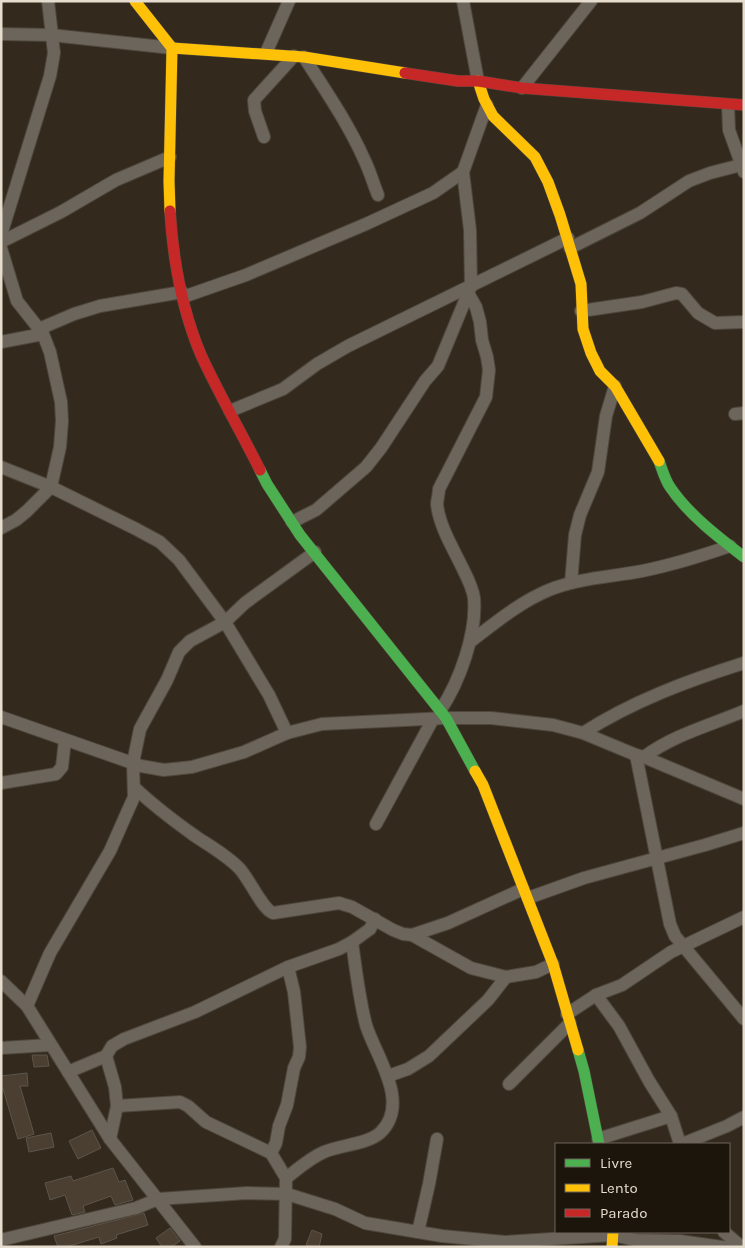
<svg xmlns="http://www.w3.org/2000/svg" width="745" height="1248" font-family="Karla,sans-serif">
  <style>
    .building { fill: #4a3f30; stroke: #5d554b }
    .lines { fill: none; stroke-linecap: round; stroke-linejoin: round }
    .street-casing { stroke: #4f473c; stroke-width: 14 }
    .fast-casing { stroke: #4f473c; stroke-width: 12 }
    .slow-casing { stroke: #4f473c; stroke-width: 12 }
    .jam-casing { stroke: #4f473c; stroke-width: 12 }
    .street { stroke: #6c655b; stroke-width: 12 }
    .fast { stroke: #4caf50; stroke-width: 11 }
    .slow { stroke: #ffc107; stroke-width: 11 }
    .jam { stroke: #c62828; stroke-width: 11 }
  </style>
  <rect width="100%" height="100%" fill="#332a1d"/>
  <!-- building -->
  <g class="building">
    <path d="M32,1055H47L49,1066L34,1067Z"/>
    <path d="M27,1073L28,1086H20L34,1134L18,1139L3,1089L1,1090V1076Z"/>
    <path d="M92,1130L101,1148L78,1159L69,1141Z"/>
    <path d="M51,1133L54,1147L29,1152L26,1138Z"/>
    <path d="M113,1168L119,1182L125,1180L133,1200L115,1205L111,1196L83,1206L85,1212L72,1215L65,1195L50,1200L45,1183L71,1176L73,1181Z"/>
    <path d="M144,1213L148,1225L116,1235L117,1238L101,1244L99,1237L66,1247H58L54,1236Z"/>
    <path d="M170,1228L180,1241L171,1247H162L156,1238Z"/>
    <path d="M312,1230L322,1234L319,1247L306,1245Z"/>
  </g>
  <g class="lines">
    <!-- street casing -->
    <g class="street-casing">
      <g id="street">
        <path d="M463,1L478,81"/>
        <path d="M1,34L51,35L172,48"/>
        <path d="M266,53L289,1"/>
        <path d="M304,57C325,90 348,123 364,159C370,171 373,183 378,195"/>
        <path d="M522,88L591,1"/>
        <path d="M728,105L729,130L744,172"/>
        <path d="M264,137L255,111L254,100L294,56"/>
        <path d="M1,235L50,76L54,53L48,1"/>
        <path d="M1,242L61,212L116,180L170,157"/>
        <path d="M1,248L17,301L43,334L50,352L61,402L62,421L60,447L51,487L27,511L16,520L1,528"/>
        <path d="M570,248L640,213L689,181L710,173L741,165"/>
        <path d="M183,297L246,275L366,224L433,193L463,172"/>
        <path d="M581,311L642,302L676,293L682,294L698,313L715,323L744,322"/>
        <path d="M39,329L74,314L100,306L182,292"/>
        <path d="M1,342L43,334"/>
        <path d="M230,411L283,389L317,364L348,346L568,238"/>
        <path d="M735,414L744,413"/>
        <path d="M1,467L51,487L136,529L160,542L179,560L225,622L269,695L287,733"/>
        <path d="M292,522L316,510L366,467L381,448L425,381L438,366L471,286L470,230L463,172L487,105"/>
        <path d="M571,583L575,535L580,515L598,472L606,416L615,386"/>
        <path d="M470,642C495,623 520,602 549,590C579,578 611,577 642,571C672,565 701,556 730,546"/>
        <path d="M440,711C460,681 477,633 474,598C473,589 467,577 463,569C454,550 439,526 437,504C437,500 439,494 439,489L486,397L489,370L487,357L482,340L480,322L476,307L468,293"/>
        <path d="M1,717L141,766L164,770L192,767L244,752L287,733L322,724L446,718H491L553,725L583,733L636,755L644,757L744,799"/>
        <path d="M583,733C633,701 687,681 744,663"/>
        <path d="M636,755L670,924L675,936L744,1019"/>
        <path d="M644,757C673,735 711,725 744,711"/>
        <path d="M1,783L56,774L62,767L65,740"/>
        <path d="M135,788C153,805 174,821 195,836C210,846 226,855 239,868C249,878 262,909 273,913L339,903L352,907L393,930L403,934L412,935L448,923L523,889"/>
        <path d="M376,824L433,719"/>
        <path d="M528,898L584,878L705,845L744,833"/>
        <path d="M412,935L471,968L506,977L536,972L553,964"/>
        <path d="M1,981L27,1006L110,1139L195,1247"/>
        <path d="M596,995L619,1026L649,1081L671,1116L680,1144"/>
        <path d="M27,1006L50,953L110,851L125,817L134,797L133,763L140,729L167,680L179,652L190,641L225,622L245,603L315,552"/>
        <path d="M567,1014L596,995L622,985L671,952L744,917"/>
        <path d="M1,1048L50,1045"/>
        <path d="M106,1056L115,1087L117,1106L110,1139"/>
        <path d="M68,1072L106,1056L112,1046L124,1039L195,1012L288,967L339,949L352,942L370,929L375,919"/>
        <path d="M388,1076L408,1069L429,1056L488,1000L506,977"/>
        <path d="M509,1084L570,1023"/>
        <path d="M117,1106L180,1102L188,1106L206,1122L271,1153L286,1178L285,1239L281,1247"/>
        <path d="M598,1139L671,1116"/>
        <path d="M682,1144L727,1126L744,1117"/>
        <path d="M271,1153L276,1143L279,1126L287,1105L294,1068L299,1057L300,1047L294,992L288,967"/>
        <path d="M286,1178C298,1169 310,1158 324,1152C340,1145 369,1144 381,1132C411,1102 375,1055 366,1025C359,998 356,970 352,942"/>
        <path d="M418,1232L429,1184L437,1139"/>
        <path d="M724,1232L742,1247"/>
        <path d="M1,1240L136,1208L158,1199L247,1193L287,1194L335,1209L365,1223L442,1236L505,1242L613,1235L635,1240L680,1241L722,1247H742"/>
      </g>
    </g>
    <!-- fast casing -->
    <g class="fast-casing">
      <g id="fast">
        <path d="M659,461C662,469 665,480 670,487C688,514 718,537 744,557"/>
        <path d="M260,470L267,484L300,535L446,718L475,771"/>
        <path d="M578,1050L584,1071L599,1144"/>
      </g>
    </g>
    <!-- slow casing -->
    <g class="slow-casing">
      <g id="slow">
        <path d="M135,1L172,48L169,181L170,211"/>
        <path d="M172,48L304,57L405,73"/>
        <path d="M478,81L484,99L493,116L535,157L548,182L560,215L581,284L583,329L591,353L600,371L615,386L659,461"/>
        <path d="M475,771L483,785L553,964L578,1050"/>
        <path d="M612,1247L613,1232"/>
      </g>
    </g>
    <!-- jam casing -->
    <g class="jam-casing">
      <g id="jam">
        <path d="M405,73L458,81H478L522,88L744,105"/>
        <path d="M170,211C173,259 182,310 201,355C219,394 241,432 260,470"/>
      </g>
    </g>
    <!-- street -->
    <use href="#street" class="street"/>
    <!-- fast -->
    <use href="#fast" class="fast"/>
    <!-- slow -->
    <use href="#slow" class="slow"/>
    <!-- jam -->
    <use href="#jam" class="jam"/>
  </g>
  <!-- border -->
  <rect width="745" height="1248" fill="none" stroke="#e7ddcf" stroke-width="5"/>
  <!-- legend -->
  <rect x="555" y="1143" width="175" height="90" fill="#1c150c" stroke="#6d655a"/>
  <rect x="565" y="1159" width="25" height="8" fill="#4caf50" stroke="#6d655a"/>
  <text x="600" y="1168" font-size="15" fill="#e7ddcf">Livre</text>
  <rect x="565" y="1184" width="25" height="8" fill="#ffc107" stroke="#6d655a"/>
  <text x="600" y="1193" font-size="15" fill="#e7ddcf">Lento</text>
  <rect x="565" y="1209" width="25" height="8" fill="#c62828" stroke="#6d655a"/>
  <text x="600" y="1218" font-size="15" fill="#e7ddcf">Parado</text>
</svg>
